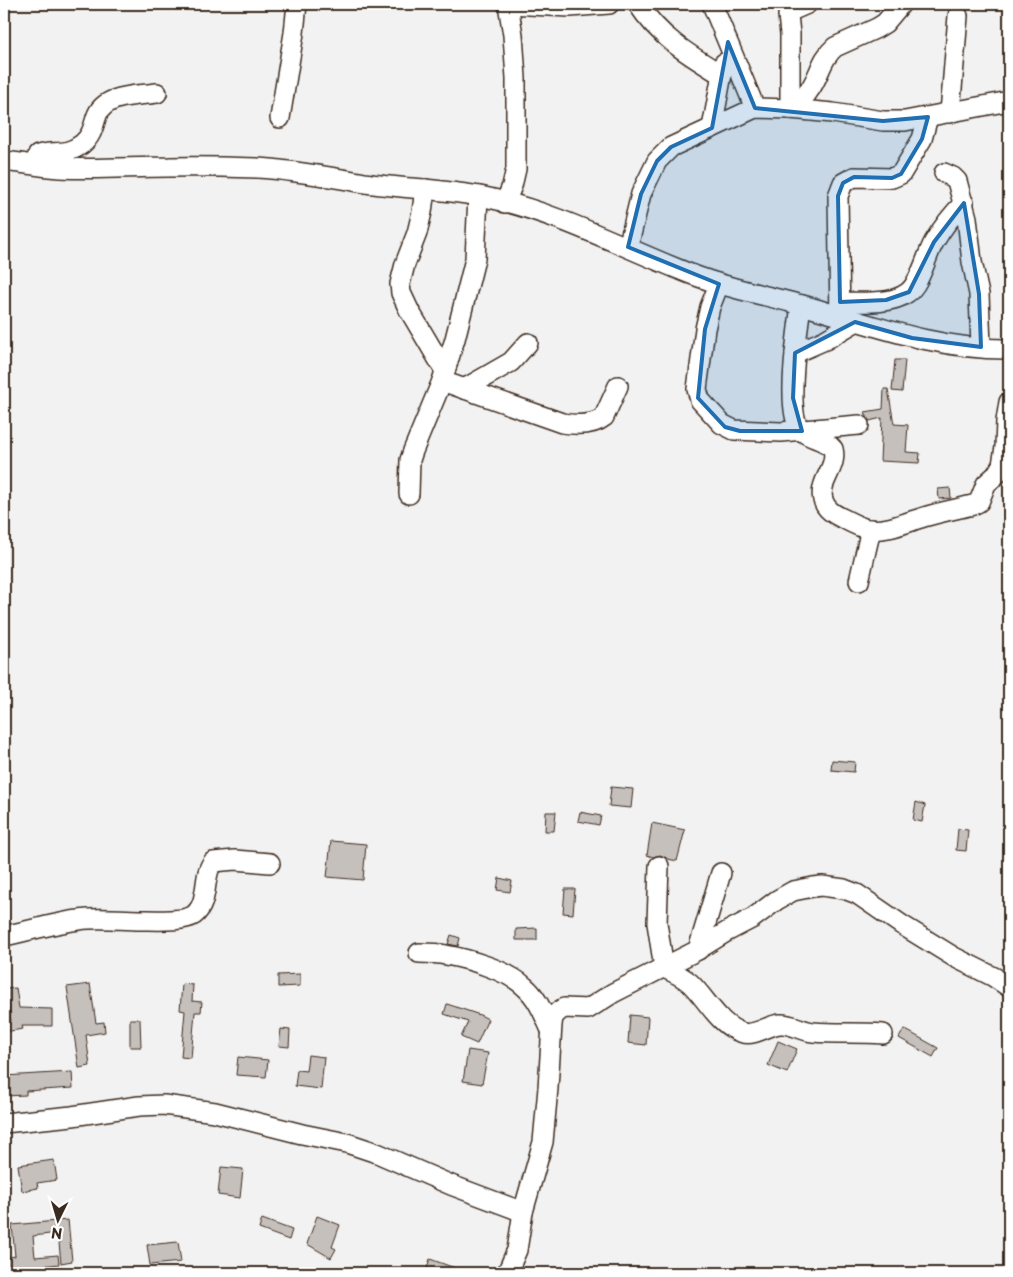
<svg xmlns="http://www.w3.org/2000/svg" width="1013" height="1277" font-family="'Playpen Sans',sans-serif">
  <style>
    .building { fill: #c6c0bd; stroke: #3b2a1e }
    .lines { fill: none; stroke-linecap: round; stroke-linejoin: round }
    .minor-casing { stroke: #3b2a1e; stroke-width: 22 }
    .minor { stroke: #fff; stroke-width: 19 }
    .marked { fill: #1f6fb2; fill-opacity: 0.2; stroke: #1f6fb2; stroke-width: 4; stroke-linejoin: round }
  </style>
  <rect width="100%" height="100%" fill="#f3f2f2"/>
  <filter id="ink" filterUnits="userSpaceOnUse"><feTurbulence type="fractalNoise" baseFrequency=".02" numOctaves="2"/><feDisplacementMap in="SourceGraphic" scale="10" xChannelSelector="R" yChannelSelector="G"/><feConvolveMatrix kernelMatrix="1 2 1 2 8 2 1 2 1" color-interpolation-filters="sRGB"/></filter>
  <g filter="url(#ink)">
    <!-- building -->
    <g class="building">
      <path d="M895,360H905L902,392L892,391Z"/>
      <path d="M884,389H888L894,424L908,425L906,452L920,453L919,463L880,461L882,418L869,421L865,412L883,409Z"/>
      <path d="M950,488L951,498L939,499L938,489Z"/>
      <path d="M832,760L855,762L854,772L831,770Z"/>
      <path d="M611,787L633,789L631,808L609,806Z"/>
      <path d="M916,802L925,805L922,822L913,820Z"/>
      <path d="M546,812H556L554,831H545Z"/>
      <path d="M580,812L601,816L599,825L578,821Z"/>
      <path d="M652,823L685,830L677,861L668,859L660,855L653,857L647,855Z"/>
      <path d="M958,829L968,830L966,851L956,850Z"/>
      <path d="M331,841L366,844L363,880L327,877Z"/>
      <path d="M499,878L512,881L510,892L497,890Z"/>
      <path d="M565,889H575L573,914L563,913Z"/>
      <path d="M537,928V940H516V929Z"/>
      <path d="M451,935L460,938L458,946L448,944Z"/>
      <path d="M300,974V986L278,987V975Z"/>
      <path d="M90,984L96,1023L104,1022L105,1032L86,1035L90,1066L79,1068L67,987Z"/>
      <path d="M182,984L193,985L192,1001L202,1002L201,1012H195L191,1058L181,1057L185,1011L180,1010Z"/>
      <path d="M16,988L19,1008L52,1009V1026H22L23,1029L4,1032V1023L11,1021L6,989Z"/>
      <path d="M447,1004L480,1015L488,1019L477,1044L461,1037L468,1022L444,1014Z"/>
      <path d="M630,1015L648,1017L646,1045L628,1043Z"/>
      <path d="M130,1019H140L141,1047H130Z"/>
      <path d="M281,1029L290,1030L289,1047L279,1046Z"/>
      <path d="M904,1029L938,1048L933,1057L899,1038Z"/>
      <path d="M778,1041L797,1049L787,1073L768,1065Z"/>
      <path d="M468,1050L488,1053L482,1084L463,1081Z"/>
      <path d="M308,1055L324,1057L321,1089L295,1086L297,1070L306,1071Z"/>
      <path d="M238,1057L268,1060L266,1077L236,1075Z"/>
      <path d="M72,1072L73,1088L26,1091V1095L4,1096V1076Z"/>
      <path d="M54,1160L57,1180L37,1183L38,1188L22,1191L18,1165Z"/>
      <path d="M221,1167L243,1169L240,1198L218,1195Z"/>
      <path d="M317,1216L340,1225L332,1247L336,1249L331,1258L307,1244Z"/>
      <path d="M262,1219L292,1230L289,1240L259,1229Z"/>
      <path d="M68,1220L72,1261L61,1263L58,1233L33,1236L35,1257L58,1255L59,1264L4,1270V1258L15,1256L12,1225Z"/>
      <path d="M178,1242L181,1262L150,1265L147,1245Z"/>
      <path d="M430,1259L466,1272L465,1273H432L426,1271Z"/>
    </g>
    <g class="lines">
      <!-- minor casing -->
      <g class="minor-casing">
        <g id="minor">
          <path d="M508,4L570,7L609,4"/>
          <path d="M638,4C659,37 689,55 722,75"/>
          <path d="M712,4L755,108"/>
          <path d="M790,109C798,103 805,98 810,89C820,75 821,59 835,47L877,28L885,23L901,4"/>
          <path d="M790,109V34L788,15L791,11L807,4"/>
          <path d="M950,113L958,16"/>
          <path d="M280,118L294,33L297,4"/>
          <path d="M712,128L724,63"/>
          <path d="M4,161C23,163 42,167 60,168C97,170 133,167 169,167C199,166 228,167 257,168C294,170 329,177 365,183C406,189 448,189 489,198C554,212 616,244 678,269C718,286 760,294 802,305C870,324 937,350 1009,349"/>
          <path d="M35,163L38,155C54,150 65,157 82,144C91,137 93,128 96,118C103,94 136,96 157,93"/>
          <path d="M944,173L953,177L957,181L967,218L972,262L979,294L981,347"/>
          <path d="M425,189L422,212L417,233L405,264L400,284L401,293L409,310L445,371"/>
          <path d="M505,203L512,186L516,169V78L513,35L508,4"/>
          <path d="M628,247L641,194L657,161L671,147L755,108L790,109L833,113L883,121H905L1009,101"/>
          <path d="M719,284L710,307L705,329L697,389L700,400L722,424L734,430L781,432L859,425"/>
          <path d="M840,302C859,302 891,305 907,293C920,285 926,256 934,242C942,228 952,215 964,203"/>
          <path d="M801,305C798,329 785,410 800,429C808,439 825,438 833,449C838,468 818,481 823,500C826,510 834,514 842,518C850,522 859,527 867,529C886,532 907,522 924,517C940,512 956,509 973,505L979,502L986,484L996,475L1002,465L1005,447L1006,421L1009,402"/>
          <path d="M840,317L838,196L843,183L854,177L892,178L901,174L922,139L928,117"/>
          <path d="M795,353L825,340L855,322"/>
          <path d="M442,381L562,423C575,425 593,426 604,417L618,386"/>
          <path d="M464,389L511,362L528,343"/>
          <path d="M409,494L410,460L413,451L442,381L455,339L475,259L478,196"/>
          <path d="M859,581L871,529"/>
          <path d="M659,866L657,923L664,968C673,972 682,976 690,983C707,999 719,1026 743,1033C756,1036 768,1025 780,1024C791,1023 802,1031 813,1032C836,1034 860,1032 883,1034"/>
          <path d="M4,936C29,931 54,923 79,920C99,917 120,920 140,920C153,920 184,922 194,915C210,902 202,875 213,862L235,860L270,863"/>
          <path d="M698,950L721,873"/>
          <path d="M419,953C428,953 437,953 446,955C469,959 509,971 525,987C538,998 544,1015 551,1030"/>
          <path d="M4,1123L72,1116L139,1106L164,1105L215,1112L302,1134L347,1143L377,1153L451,1185L523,1212"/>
          <path d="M507,1273L517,1250L523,1212L543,1142L548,1088L552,1025L553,1017L559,1011L564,1008L588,1009L613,993L694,952L728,931L753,918L777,900L793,891L813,887L822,886L844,889L857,894L902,925L954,957L994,977L1009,987"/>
        </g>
      </g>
      <!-- minor -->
      <use href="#minor" class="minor"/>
    </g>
  </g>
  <!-- marked area -->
  <path class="marked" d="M728,42L755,108L883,121L928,117L922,139L901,174L892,178L854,177L843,183L838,196L840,302L886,300L909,292L934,242L964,203L979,294L981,347L912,338L855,322L795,353L793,398L802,431H740L725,427L698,398L705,329L719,284L628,247L641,194L657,161L671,147L712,128Z"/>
  <!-- margin -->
  <rect width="1013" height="1277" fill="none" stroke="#fff" stroke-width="20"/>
  <rect x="10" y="10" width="993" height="1257" fill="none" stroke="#3b2a1e" stroke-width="2" filter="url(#ink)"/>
  <!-- north arrow -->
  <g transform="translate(58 1220) rotate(185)" stroke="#ffffff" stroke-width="4" paint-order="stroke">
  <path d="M0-4L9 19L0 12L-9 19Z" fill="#3b2a1e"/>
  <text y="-8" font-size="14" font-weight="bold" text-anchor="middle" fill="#3b2a1e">N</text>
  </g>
</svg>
